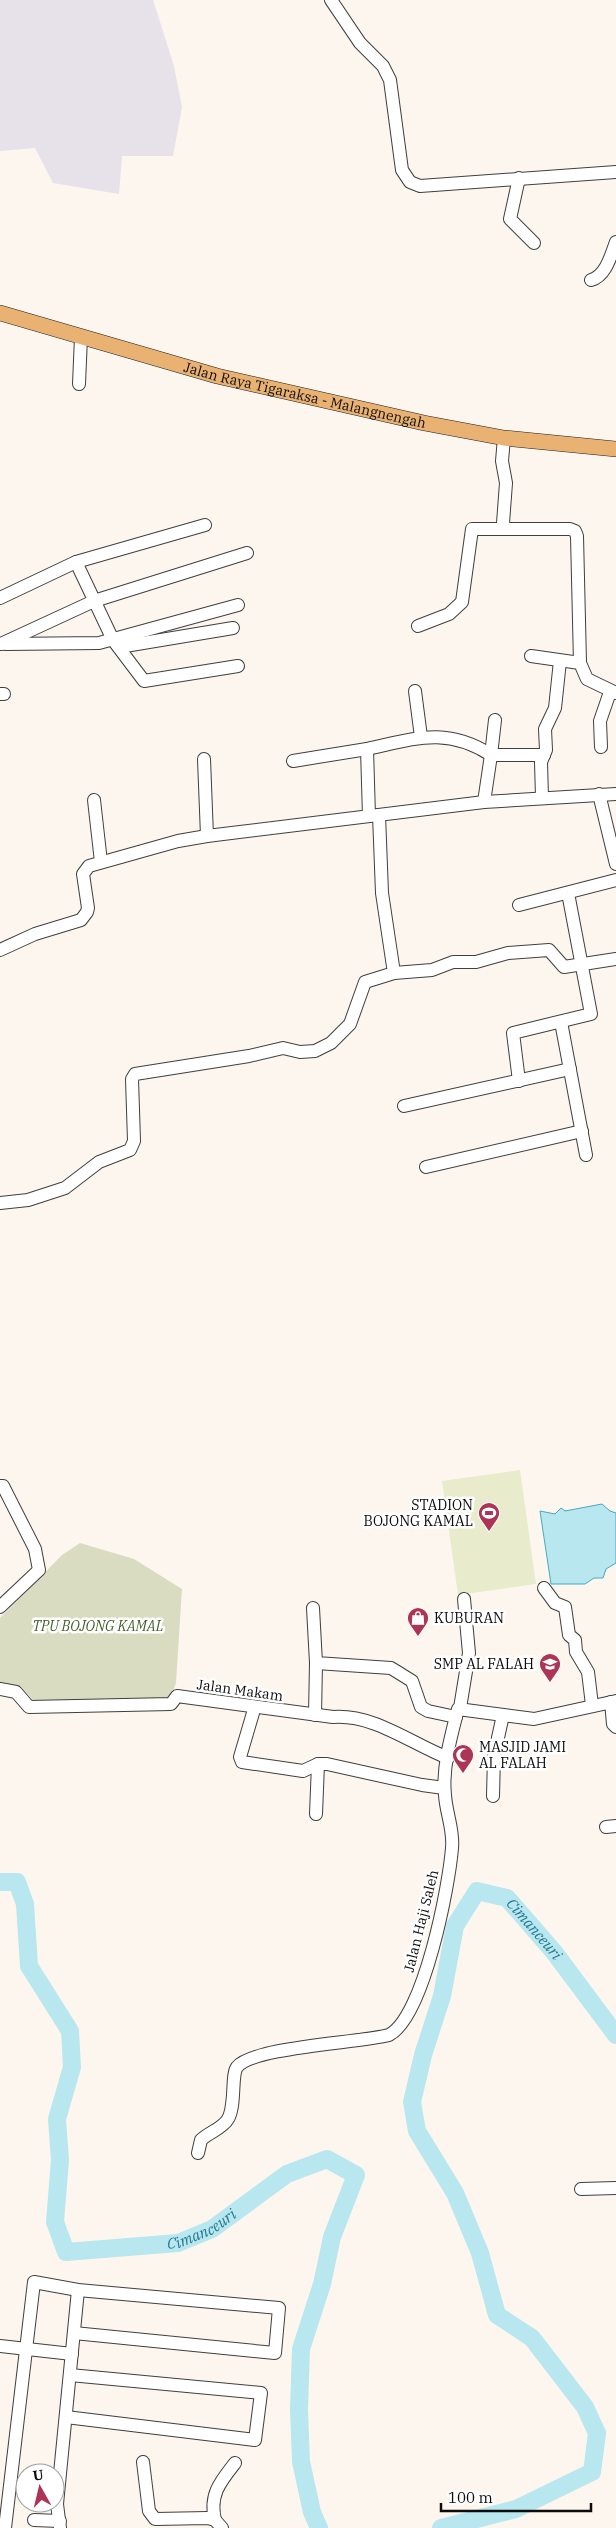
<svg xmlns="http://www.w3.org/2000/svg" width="616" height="2528" font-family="'IBM Plex Serif',serif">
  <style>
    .industrial { fill: #e7e1ea }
    .cemetery { fill: #dadcc1 }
    .pitch { fill: #e8eccc }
    .water { fill: #b8e7ef; stroke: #47a9bd }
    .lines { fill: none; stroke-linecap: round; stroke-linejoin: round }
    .river { stroke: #b8e7ef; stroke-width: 18 }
    .minor-casing { stroke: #3f3f3f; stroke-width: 14 }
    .major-casing { stroke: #1d1d1d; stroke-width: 16 }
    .minor { stroke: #fff; stroke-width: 12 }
    .major { stroke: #e9b172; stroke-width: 15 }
    .labels { text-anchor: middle; stroke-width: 5; stroke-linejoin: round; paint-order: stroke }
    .street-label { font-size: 14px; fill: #0c0c0c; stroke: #fff }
    .poi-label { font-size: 14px; fill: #0c0c0c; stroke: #fff; text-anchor: end }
    .park-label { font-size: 14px; font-style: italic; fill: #3d5c24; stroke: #fff }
    .water-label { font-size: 15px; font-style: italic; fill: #24798f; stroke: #fff }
  </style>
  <rect width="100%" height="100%" fill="#fdf6ee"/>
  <!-- industrial -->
  <path class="industrial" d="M0,0H153L174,66L182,107L173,156H122L119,194L53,183L35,148L0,151Z"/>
  <!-- cemetery -->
  <path class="cemetery" d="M80,1543L134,1559L182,1589L176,1683L170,1700H33L21,1687L0,1683V1618L62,1555Z"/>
  <!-- pitch -->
  <path class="pitch" d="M520,1470L536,1584L458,1595L442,1481Z"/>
  <!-- water -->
  <path class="water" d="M602,1504L610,1511L616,1513V1563L606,1569L603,1578H594L585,1584H551L540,1511L555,1514L561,1508L565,1511Z"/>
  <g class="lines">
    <!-- river -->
    <g class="river">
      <path id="s1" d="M0,1882H17L25,1904L29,1966L70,2031L72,2067L57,2119L60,2160L55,2222L66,2252L178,2243L212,2229L287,2174L327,2159L356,2175L332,2237L322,2284L301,2349L299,2409L301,2462L312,2512L319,2528"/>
      <path id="s2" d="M441,2528L516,2509L592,2472L597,2433L585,2407L532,2338L497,2315L480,2253L455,2193L417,2131L412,2102L423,2055L442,1996L455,1926L477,1891L507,1898L554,1952L616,2035"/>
    </g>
    <!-- minor casing -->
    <g class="minor-casing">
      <g id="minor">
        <path d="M331,0L360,43L383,66L390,80L402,170L410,182L420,186L616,172"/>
        <path d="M519,178L510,219L534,243"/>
        <path d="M591,280C606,276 611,255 616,242"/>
        <path d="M79,384L81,337"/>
        <path d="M504,438L502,461L506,483L503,523L505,528"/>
        <path d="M76,562L113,640L144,681L238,666"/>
        <path d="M0,598L76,562L205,525"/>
        <path d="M418,626L449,614L462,602L472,529H570L575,531L577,536L580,663"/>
        <path d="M1,644L94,601L247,553"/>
        <path d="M5,644L99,643L238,605"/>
        <path d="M119,647L233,628"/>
        <path d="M531,656L580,663L587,679L616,693"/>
        <path d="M415,691L421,737"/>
        <path d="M0,694H4"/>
        <path d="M495,720L491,755H544"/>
        <path d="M601,747L600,721L610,692"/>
        <path d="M204,759L207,836"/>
        <path d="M293,761L367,749"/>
        <path d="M599,794L616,864"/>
        <path d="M542,797L541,762L546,750L545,729L555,708L560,661"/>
        <path d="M94,800L101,862"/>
        <path d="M379,815L382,893L394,973L432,970L453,962H476L508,953L549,950L564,967L616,959"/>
        <path d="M369,816L367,749C414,739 446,726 491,755L484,802"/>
        <path d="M519,905L616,880"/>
        <path d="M0,950L35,934L81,920L87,912L88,908L83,874L89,866L178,841L207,836L484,802L616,794"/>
        <path d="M561,1022L586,1155"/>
        <path d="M519,1081L513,1033L591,1014L568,893"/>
        <path d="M404,1106L570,1069"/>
        <path d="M426,1167L582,1131"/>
        <path d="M0,1203L28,1200L65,1188L99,1162L130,1150L134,1141L132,1079L135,1074L249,1056L283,1048L300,1052L315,1051L331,1043L350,1024L365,982L394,973"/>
        <path d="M0,1486H3L35,1549L39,1570L0,1607"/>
        <path d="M544,1588L555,1603L565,1607L569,1635L575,1640L576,1652L588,1672L592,1705"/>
        <path d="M313,1608L316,1663L391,1668L412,1681L421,1707L428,1711L456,1717"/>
        <path d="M0,1689L16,1692L29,1707L171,1704L177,1696L333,1717C374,1714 410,1743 448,1758"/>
        <path d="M611,1702L613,1724L616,1727"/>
        <path d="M460,1708L469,1653L464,1599"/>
        <path d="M253,1713L240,1757L242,1762L303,1771L318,1764H327L422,1785L444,1788"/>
        <path d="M315,1715L316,1663"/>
        <path d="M493,1796L494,1756L503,1715"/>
        <path d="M316,1814L318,1764"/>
        <path d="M606,1827L616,1826"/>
        <path d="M198,2153L201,2140C209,2132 222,2129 228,2119C236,2105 231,2075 237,2067C253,2047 358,2043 389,2035C424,2017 449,1886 452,1848C454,1830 446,1813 445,1795C442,1768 451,1736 458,1709L534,1719L616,1701"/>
        <path d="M581,2189L616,2188"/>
        <path d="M0,2346L72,2354"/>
        <path d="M66,2417L255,2440L261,2393L70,2375"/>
        <path d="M143,2462L149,2511L155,2519L208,2518L215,2520L222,2528"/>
        <path d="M34,2520L60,2521"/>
        <path d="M215,2520C209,2495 220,2482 235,2463"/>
        <path d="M5,2528L34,2282L78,2290L279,2308L275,2353L74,2333"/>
        <path d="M60,2528L57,2504L78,2290"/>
      </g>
    </g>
    <!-- major casing -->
    <g class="major-casing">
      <g id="major">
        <path id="s3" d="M0,313L217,376L424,423L504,438L616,449"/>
      </g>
    </g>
    <!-- minor -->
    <use href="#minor" class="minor"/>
    <!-- major -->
    <use href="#major" class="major"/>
  </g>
  <!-- icons -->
  <defs>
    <g id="stadium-pin" transform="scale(1.125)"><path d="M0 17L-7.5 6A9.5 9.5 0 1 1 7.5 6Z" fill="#ac3555" stroke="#fff"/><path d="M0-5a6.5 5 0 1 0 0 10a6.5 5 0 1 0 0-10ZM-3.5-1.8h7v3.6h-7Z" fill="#fff"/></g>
    <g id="shop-pin" transform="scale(1.125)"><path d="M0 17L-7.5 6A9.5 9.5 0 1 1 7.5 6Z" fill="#ac3555" stroke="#fff"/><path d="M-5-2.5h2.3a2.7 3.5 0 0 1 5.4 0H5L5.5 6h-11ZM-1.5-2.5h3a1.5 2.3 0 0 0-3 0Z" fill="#fff"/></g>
    <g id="school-pin" transform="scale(1.125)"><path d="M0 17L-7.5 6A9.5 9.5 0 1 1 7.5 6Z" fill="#ac3555" stroke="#fff"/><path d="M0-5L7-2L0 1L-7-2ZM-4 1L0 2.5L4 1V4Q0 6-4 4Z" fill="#fff"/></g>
    <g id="mosque-pin" transform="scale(1.125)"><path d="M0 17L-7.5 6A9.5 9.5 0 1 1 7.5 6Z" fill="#ac3555" stroke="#fff"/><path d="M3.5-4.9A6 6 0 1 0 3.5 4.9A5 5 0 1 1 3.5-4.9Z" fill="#fff"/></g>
  </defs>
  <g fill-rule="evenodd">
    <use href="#stadium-pin" x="489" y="1513"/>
    <use href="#shop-pin" x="418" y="1618"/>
    <use href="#school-pin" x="550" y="1664"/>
    <use href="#mosque-pin" x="463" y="1755"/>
  </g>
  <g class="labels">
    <!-- street labels -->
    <g class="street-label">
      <text dy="5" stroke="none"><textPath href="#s3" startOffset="316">Jalan Raya Tigaraksa - Malangnengah</textPath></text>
      <text transform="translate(240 1690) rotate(8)" y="5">Jalan Makam</text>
      <text transform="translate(421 1921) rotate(-76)" y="5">Jalan Haji Saleh</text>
    </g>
    <!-- poi labels -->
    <g class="poi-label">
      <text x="473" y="1510">STADION<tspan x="473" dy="16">BOJONG KAMAL</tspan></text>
      <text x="434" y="1623" text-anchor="start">KUBURAN</text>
      <text x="534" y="1669">SMP AL FALAH</text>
      <text x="479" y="1752" text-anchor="start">MASJID JAMI<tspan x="479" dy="16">AL FALAH</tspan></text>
    </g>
    <!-- park labels -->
    <g class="park-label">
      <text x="98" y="1631">TPU BOJONG KAMAL</text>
    </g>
    <!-- water labels -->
    <g class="water-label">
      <text dy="5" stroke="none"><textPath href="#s2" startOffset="885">Cimanceuri</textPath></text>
      <text dy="5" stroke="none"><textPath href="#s1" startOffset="544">Cimanceuri</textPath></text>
    </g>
  </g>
  <!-- north arrow -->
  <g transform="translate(40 2488) rotate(352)"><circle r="24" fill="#ffffff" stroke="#9e9e9e"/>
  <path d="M0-4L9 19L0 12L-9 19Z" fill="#ac3555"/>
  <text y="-8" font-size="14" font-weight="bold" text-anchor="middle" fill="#0c0c0c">U</text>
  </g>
  <!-- scale -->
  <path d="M441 2503v8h150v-8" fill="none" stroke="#0c0c0c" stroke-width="2.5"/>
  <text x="448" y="2503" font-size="15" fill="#0c0c0c" stroke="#ffffff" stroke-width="4" paint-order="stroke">100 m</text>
</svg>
